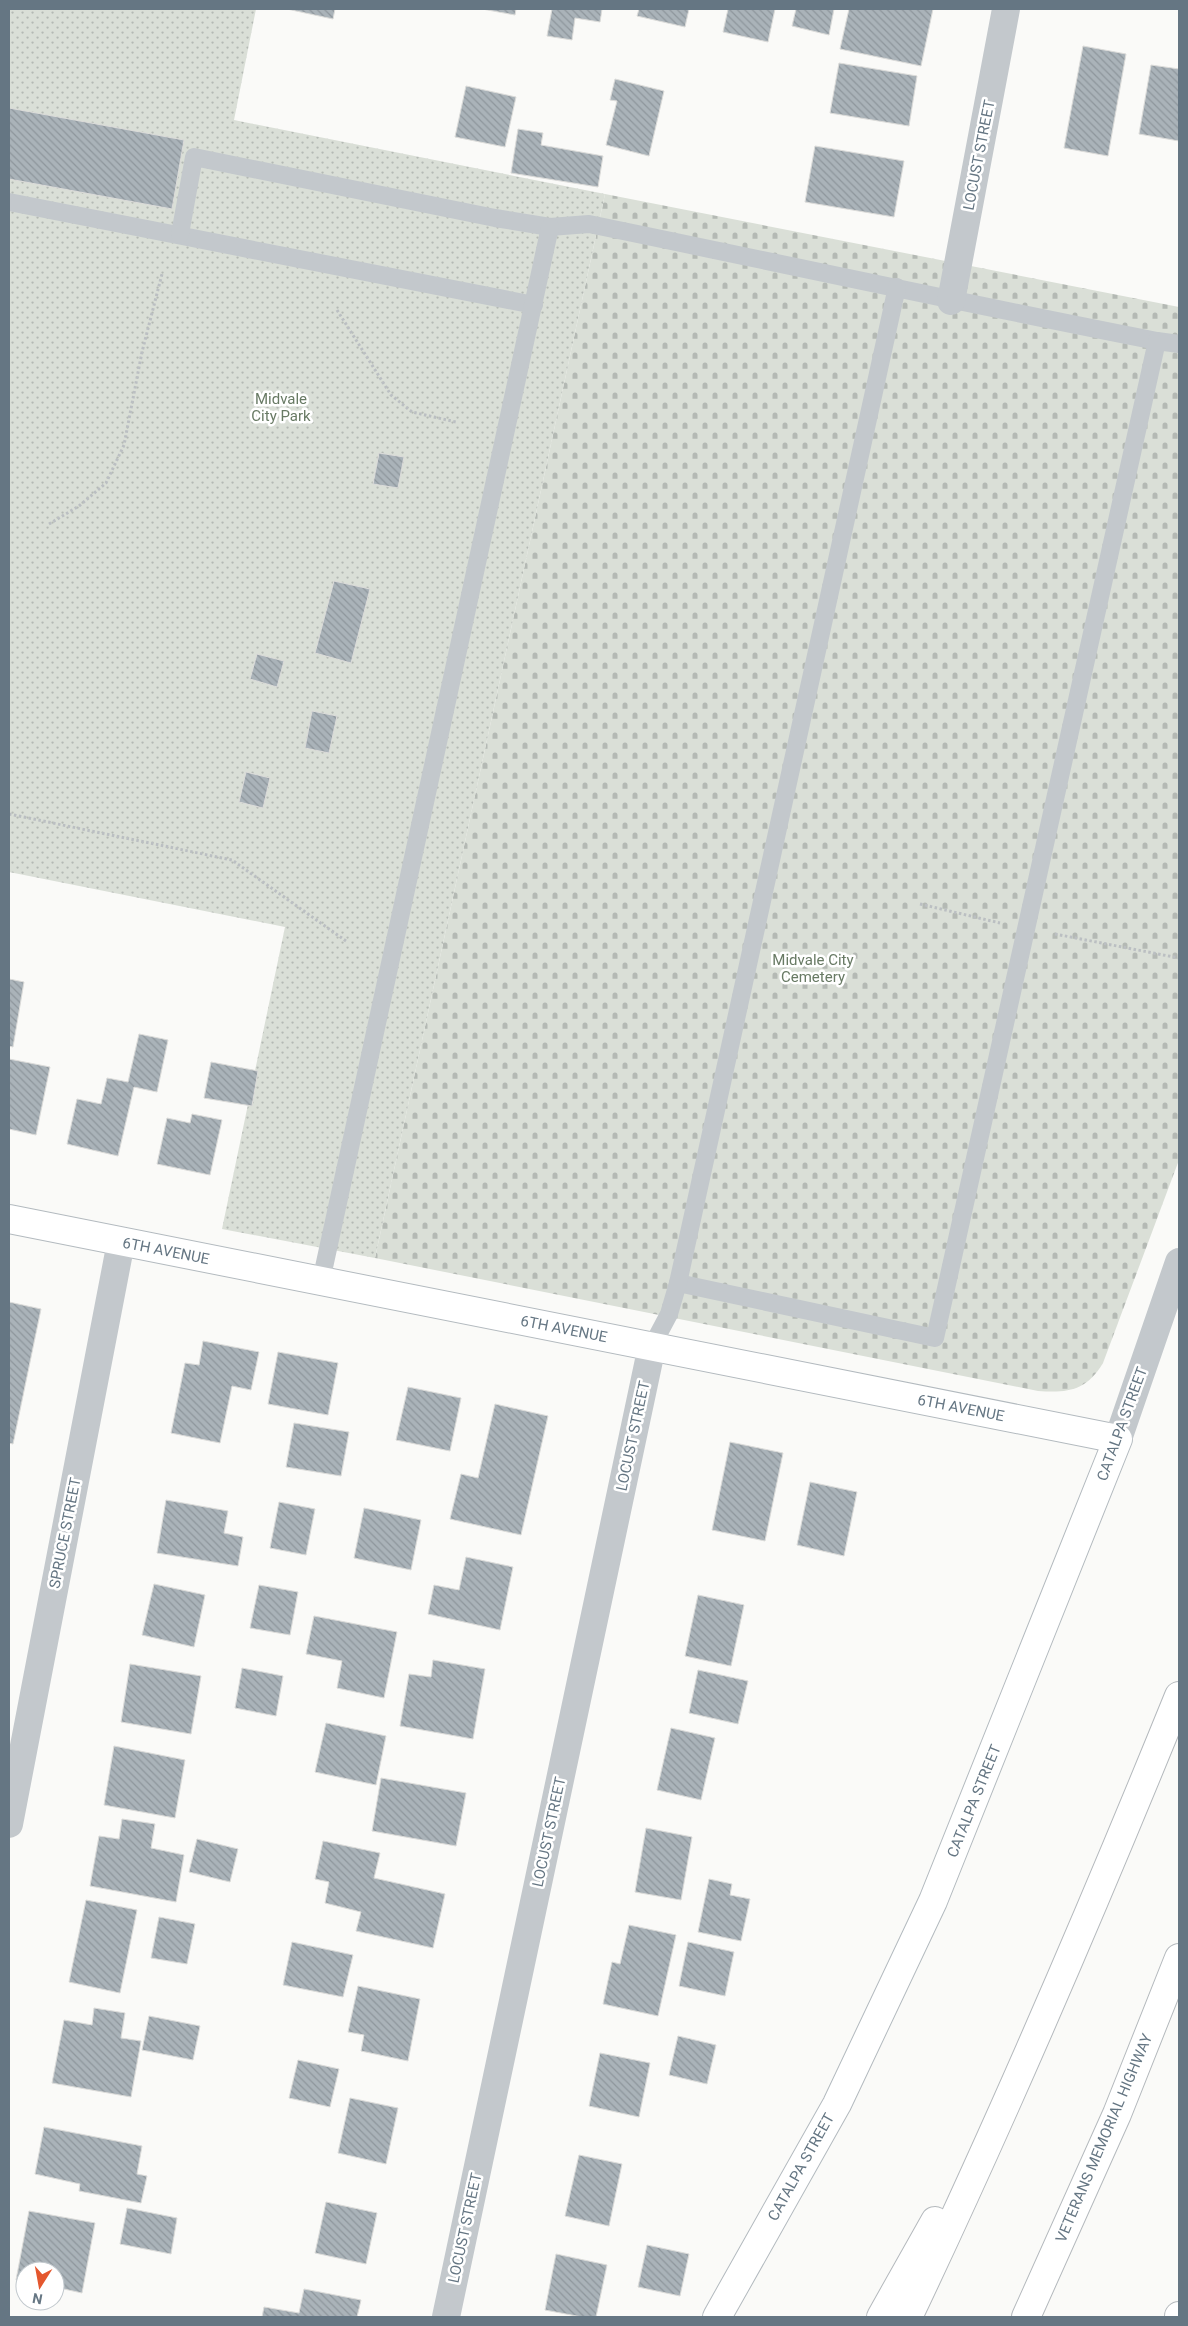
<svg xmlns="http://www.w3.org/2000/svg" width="1188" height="2326" font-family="Roboto,sans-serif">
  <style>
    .cemetery { fill: url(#cemetery-stones) }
    .park { fill: url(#park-dots) }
    .building { fill: url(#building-back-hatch); stroke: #dcdcda }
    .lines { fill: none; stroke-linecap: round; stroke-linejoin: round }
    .secondary-casing { stroke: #b3babf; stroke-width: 30 }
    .highway-casing { stroke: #b4b9bd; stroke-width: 30 }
    .path { stroke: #bbbfc2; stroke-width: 3; stroke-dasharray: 2.5 2.5; stroke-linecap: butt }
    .lane { stroke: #c3c8cc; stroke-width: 18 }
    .street { stroke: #c3c8cc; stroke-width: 28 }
    .secondary { stroke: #fff; stroke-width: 28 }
    .highway { stroke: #fff; stroke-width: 28 }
    .labels { text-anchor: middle; stroke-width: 5; stroke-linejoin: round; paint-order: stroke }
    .street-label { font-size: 15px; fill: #657683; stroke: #fff }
    .park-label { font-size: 15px; fill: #687a64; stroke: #fff }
  </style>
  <defs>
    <pattern id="cemetery-stones" width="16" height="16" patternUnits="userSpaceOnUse" patternTransform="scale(1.25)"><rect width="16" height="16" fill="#dadfd7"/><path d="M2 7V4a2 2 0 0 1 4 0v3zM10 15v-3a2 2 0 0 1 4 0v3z" fill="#b4b9b4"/></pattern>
    <pattern id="park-dots" width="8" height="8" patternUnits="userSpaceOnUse" patternTransform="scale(1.25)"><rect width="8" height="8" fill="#dadfd7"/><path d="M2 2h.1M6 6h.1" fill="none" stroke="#b4b9b4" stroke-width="1.8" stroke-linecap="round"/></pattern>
    <pattern id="building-back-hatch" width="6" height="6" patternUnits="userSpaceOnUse" patternTransform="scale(1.25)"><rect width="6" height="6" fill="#aab3b9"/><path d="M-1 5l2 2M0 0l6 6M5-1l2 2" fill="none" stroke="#8e969c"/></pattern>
  </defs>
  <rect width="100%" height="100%" fill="#fafaf8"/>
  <!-- cemetery -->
  <path class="cemetery" d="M605,194L1179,307V1160L1103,1363C1086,1391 1068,1393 1038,1391L375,1258Z"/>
  <!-- park -->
  <path class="park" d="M9,9H256L234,120L605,194L375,1258L222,1229L285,927L9,872Z"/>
  <!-- building -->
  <g class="building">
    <path d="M287,9H335L333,19Z"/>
    <path d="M482,9H516L515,15Z"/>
    <path d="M552,9H602L600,22L575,18L572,40L547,36Z"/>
    <path d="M639,9H689L685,27L637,16Z"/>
    <path d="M728,9H775L768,42L723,32Z"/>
    <path d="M796,9H834L829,35L792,26Z"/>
    <path d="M849,9H933L921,66L840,49Z"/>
    <path d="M1083,46L1126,54L1108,156L1064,148Z"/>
    <path d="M839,63L917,76L909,126L830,113Z"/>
    <path d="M1151,65L1179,69V141L1139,134Z"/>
    <path d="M615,79L664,91L649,156L606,145L617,101L610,100Z"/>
    <path d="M466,86L516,97L505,147L455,137Z"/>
    <path d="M9,108L184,140L172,209L9,179Z"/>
    <path d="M518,129L543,133L541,145L603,156L598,187L511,173Z"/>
    <path d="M815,146L904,161L894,217L805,202Z"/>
    <path d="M379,453L404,457L398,488L373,484Z"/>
    <path d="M334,581L370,589L351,663L315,653Z"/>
    <path d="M257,654L284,661L277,687L250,679Z"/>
    <path d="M312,711L337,716L329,753L305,748Z"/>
    <path d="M246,772L270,778L263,808L239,802Z"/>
    <path d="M9,979L24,982L13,1047L9,1046Z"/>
    <path d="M139,1034L168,1040L157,1092L134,1087L118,1156L67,1144L77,1099L101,1104L107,1078L128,1082Z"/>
    <path d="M9,1059L50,1067L36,1135L9,1129Z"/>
    <path d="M211,1062L258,1071L252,1106L204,1098Z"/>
    <path d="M192,1114L222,1120L210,1175L157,1164L167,1118L190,1123Z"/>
    <path d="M9,1302L41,1309L13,1444L9,1443Z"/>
    <path d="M203,1341L259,1352L251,1390L232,1386L220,1443L171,1433L185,1363L199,1365Z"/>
    <path d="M278,1352L338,1363L328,1415L268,1404Z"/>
    <path d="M408,1387L461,1398L450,1451L396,1440Z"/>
    <path d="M495,1404L548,1416L521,1535L450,1519L461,1474L478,1478Z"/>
    <path d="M294,1423L349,1432L341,1476L286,1467Z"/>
    <path d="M730,1442L783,1453L765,1541L712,1530Z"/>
    <path d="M810,1482L857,1492L844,1556L797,1545Z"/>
    <path d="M166,1500L228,1511L224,1533L243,1537L238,1566L157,1553Z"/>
    <path d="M279,1502L315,1509L306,1555L270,1548Z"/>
    <path d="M364,1508L421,1520L411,1570L354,1558Z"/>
    <path d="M466,1557L513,1567L500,1630L428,1614L434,1585L459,1590Z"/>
    <path d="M154,1584L205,1595L194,1647L142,1635Z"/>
    <path d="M259,1585L298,1592L290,1635L250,1628Z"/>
    <path d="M698,1595L744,1605L731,1666L685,1656Z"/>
    <path d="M314,1616L397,1632L384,1698L337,1688L342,1661L306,1654Z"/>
    <path d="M433,1660L485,1669L473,1739L400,1726L409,1674L431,1677Z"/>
    <path d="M130,1664L201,1676L191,1734L121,1722Z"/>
    <path d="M242,1668L283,1676L276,1716L235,1708Z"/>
    <path d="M698,1670L748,1681L738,1724L689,1713Z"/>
    <path d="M326,1723L386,1736L376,1785L315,1772Z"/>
    <path d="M671,1728L715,1738L701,1800L657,1790Z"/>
    <path d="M114,1746L185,1760L175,1818L104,1805Z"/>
    <path d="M381,1778L466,1793L456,1846L372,1831Z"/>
    <path d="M122,1819L155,1824L151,1848L184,1855L176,1902L90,1886L99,1836L119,1839Z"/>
    <path d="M646,1828L692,1837L681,1900L635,1892Z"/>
    <path d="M197,1839L238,1849L230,1882L189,1872Z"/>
    <path d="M323,1841L380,1853L374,1878L445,1894L433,1948L356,1931L361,1912L325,1903L329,1882L315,1879Z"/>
    <path d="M709,1879L732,1884L730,1895L750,1899L741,1941L698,1932Z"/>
    <path d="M86,1900L137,1910L120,1993L69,1982Z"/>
    <path d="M159,1917L195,1924L187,1964L151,1958Z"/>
    <path d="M629,1925L676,1935L658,2016L603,2004L612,1962L620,1964Z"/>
    <path d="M292,1942L353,1955L343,1997L283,1985Z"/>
    <path d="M688,1942L734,1952L725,1996L679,1986Z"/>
    <path d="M358,1986L420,1999L408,2061L361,2051L364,2035L348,2032Z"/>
    <path d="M94,2008L125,2013L121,2038L141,2041L131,2097L52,2083L64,2020L92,2025Z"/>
    <path d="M149,2016L200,2026L193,2060L142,2050Z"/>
    <path d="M678,2036L716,2045L707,2084L669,2075Z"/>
    <path d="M600,2053L650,2063L639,2117L589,2106Z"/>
    <path d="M298,2060L339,2069L330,2107L289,2098Z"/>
    <path d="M350,2098L398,2108L386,2164L338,2153Z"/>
    <path d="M44,2127L142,2146L137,2174L147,2176L141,2203L79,2191L80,2184L35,2174Z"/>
    <path d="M579,2155L622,2164L609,2226L565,2216Z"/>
    <path d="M326,2202L377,2213L366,2264L315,2253Z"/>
    <path d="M127,2208L177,2218L171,2254L120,2244Z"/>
    <path d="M29,2211L95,2223L82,2293L55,2287V2271H25V2282L16,2280Z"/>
    <path d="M647,2245L689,2254L680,2296L638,2287Z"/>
    <path d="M556,2254L607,2265L596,2317H582L545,2310Z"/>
    <path d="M304,2289L361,2300L357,2317H262L264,2307L299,2313Z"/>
  </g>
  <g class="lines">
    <!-- secondary casing -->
    <g class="secondary-casing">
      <path id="secondary" d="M9,1219L1118,1439L933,1901L837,2104L717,2317"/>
    </g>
    <!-- highway casing -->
    <g class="highway-casing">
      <g id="highway">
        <path d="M881,2317L935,2221"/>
        <path d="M908,2317C1005,2113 1094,1905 1179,1696"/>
        <path d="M1026,2317L1117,2114L1179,1958"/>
        <path d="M1179,2317V2316"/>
      </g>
    </g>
    <!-- path -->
    <g class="path">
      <path d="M337,310L391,395L412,412L456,422"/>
      <path d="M49,524L79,506L106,483L124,445L142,352L162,274"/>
      <path d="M9,814L232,860L346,941"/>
      <path d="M920,904L1000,923"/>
      <path d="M1055,934L1179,958"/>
    </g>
    <!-- lane -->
    <g class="lane">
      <path d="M9,202L534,305"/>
      <path d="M180,234L194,157L495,218L550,227L589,224C779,263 967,304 1157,341"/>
      <path d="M321,1281L550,227"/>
      <path d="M678,1283L935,1338L1157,341L1179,344"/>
      <path d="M652,1346L669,1314L678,1283L897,287"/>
    </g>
    <!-- street -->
    <g class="street">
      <path d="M951,301L1006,9"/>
      <path d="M1118,1439L1179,1262"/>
      <path d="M9,1824L121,1242"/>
      <path d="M446,2317L652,1346"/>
    </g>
    <!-- secondary -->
    <use href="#secondary" class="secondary"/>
    <!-- highway -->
    <use href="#highway" class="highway"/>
  </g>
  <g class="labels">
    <!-- street labels -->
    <g class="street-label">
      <text transform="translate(979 155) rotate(-79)" y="5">LOCUST STREET</text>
      <text transform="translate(166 1251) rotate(11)" y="5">6TH AVENUE</text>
      <text transform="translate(564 1329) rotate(11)" y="5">6TH AVENUE</text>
      <text transform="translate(961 1408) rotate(11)" y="5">6TH AVENUE</text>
      <text transform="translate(1122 1424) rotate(-70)" y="5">CATALPA STREET</text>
      <text transform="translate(633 1436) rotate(-78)" y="5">LOCUST STREET</text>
      <text transform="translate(65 1533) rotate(-79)" y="5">SPRUCE STREET</text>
      <text transform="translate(974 1801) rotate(-68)" y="5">CATALPA STREET</text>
      <text transform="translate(549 1832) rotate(-78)" y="5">LOCUST STREET</text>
      <text transform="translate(1104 2138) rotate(-67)" y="5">VETERANS MEMORIAL HIGHWAY</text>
      <text transform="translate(801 2167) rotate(-61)" y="5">CATALPA STREET</text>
      <text transform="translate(465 2228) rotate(-78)" y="5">LOCUST STREET</text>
    </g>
    <!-- park labels -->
    <g class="park-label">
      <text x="281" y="404">Midvale<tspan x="281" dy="17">City Park</tspan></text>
      <text x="813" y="965">Midvale City<tspan x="813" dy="17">Cemetery</tspan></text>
    </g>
  </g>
  <!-- border -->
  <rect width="1188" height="2326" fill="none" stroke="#657683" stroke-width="20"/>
  <!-- north arrow -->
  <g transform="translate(40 2286) rotate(191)"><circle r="24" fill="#ffffff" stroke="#c1c8cd"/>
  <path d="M0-4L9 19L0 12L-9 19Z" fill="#e4572e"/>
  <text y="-8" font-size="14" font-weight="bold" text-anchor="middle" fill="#657683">N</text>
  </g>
</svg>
